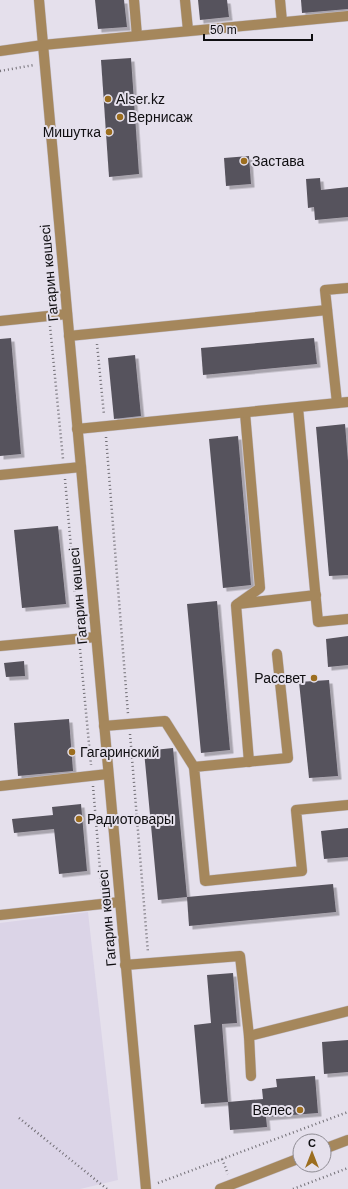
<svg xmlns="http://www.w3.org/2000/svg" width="348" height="1189" font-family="Helvetica,sans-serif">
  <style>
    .built { fill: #dbd4e7 }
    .building { fill: #57535d; filter: url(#shadow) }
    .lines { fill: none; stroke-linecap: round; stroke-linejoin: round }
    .minor-casing { stroke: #c3bec9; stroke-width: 11 }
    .path { stroke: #726f76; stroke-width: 2.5; stroke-dasharray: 1 3; stroke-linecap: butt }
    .minor { stroke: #a5875c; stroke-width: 10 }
    .poi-dot { fill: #9c6e1f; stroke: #e5e0ec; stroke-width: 1.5 }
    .labels { text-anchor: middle; stroke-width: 4; stroke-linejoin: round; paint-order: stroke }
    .poi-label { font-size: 14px; fill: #0f0e11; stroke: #e5e0ec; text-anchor: start }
    .street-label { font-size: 14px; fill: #0f0e11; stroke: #e5e0ec }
  </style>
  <defs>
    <filter id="shadow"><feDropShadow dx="3.5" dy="3.5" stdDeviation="0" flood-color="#0004"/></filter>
  </defs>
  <rect width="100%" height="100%" fill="#e5e0ec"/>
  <!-- built -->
  <path class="built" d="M88,912L118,1180L80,1189H0V923Z"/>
  <!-- building -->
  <g class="building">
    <path d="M95,0H124L127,27L98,29Z"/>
    <path d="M198,0H227L229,17L200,20Z"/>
    <path d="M301,0H348V9L302,13Z"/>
    <path d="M131,58L139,174L109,177L101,60Z"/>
    <path d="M249,156L251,184L226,186L224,158Z"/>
    <path d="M320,178L321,190L348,187V217L315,220L314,207L308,208L306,179Z"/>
    <path d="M11,338L21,454L0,456V339Z"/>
    <path d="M314,338L317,364L203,375L201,348Z"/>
    <path d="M135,355L141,416L114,419L108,358Z"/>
    <path d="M345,424L348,461V575L329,576L316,427Z"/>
    <path d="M238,436L251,585L223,588L209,439Z"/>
    <path d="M58,526L66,604L22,608L14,530Z"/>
    <path d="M217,601L230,750L201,753L187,604Z"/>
    <path d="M348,636V665L328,667L326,639Z"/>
    <path d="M24,661L25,676L6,677L4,663Z"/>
    <path d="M329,680L338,776L309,778L299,682Z"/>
    <path d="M69,719L73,771L18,776L14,723Z"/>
    <path d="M173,748L187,897L158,900L144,751Z"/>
    <path d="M81,804L87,871L59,874L54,829L14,833L12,819L53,815L52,807Z"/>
    <path d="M348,828V857L324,859L321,831Z"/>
    <path d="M333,884L336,912L189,926L187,897Z"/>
    <path d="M233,973L237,1023L222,1024L228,1102L201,1104L194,1025L211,1023L207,975Z"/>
    <path d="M348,1040V1072L324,1074L322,1042Z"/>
    <path d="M315,1076L318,1113L266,1117L267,1127L230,1130L228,1102L263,1099L262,1089L277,1087L276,1079Z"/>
  </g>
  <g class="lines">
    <!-- minor casing -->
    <g class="minor-casing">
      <g id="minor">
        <path d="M39,0L146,1189"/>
        <path d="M134,0L137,36"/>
        <path d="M185,0L188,30"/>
        <path d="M280,0L282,22"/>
        <path d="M0,51L43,45L348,16"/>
        <path d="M0,321L67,314"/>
        <path d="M69,336L327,310"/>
        <path d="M337,403L325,290L348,288"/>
        <path d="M298,408L318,622L348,619"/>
        <path d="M245,413L260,588L236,605L249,762"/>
        <path d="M77,429L348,402"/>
        <path d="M0,475L81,467"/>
        <path d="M238,604L316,595"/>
        <path d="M0,646L96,637"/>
        <path d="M277,654L288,758L194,767L205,881L302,871L296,810L348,805"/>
        <path d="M104,726L165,721L194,767"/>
        <path d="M0,786L108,774"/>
        <path d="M0,915L120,902"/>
        <path d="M125,965L240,956L249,1036L251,1076"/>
        <path d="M249,1036L348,1011"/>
        <path d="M324,1149L348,1140"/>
        <path d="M220,1189L300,1158"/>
      </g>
    </g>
    <!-- path -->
    <g class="path">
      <path d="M0,71L34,65"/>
      <path d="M50,326L63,459"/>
      <path d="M97,344L104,415"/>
      <path d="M106,437L128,714"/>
      <path d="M65,479L78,628"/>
      <path d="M80,649L91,765"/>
      <path d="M130,734L148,953"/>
      <path d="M93,786L102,893"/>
      <path d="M19,1118L107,1189"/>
      <path d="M222,1159L228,1174"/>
      <path d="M158,1183L348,1112"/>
      <path d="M293,1189L348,1168"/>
    </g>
    <!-- minor -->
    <use href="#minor" class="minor"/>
  </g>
  <!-- markers -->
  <g class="poi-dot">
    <circle cx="108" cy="99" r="4"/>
    <circle cx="120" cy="117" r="4"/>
    <circle cx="109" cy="132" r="4"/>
    <circle cx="244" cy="161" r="4"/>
    <circle cx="314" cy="678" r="4"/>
    <circle cx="72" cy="752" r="4"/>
    <circle cx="79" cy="819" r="4"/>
    <circle cx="300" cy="1110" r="4"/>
  </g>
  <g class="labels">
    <!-- poi labels -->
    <g class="poi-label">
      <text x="116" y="104">Alser.kz</text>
      <text x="128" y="122">Вернисаж</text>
      <text x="101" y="137" text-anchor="end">Мишутка</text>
      <text x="252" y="166">Застава</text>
      <text x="306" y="683" text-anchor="end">Рассвет</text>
      <text x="80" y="757">Гагаринский</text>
      <text x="87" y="824">Радиотовары</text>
      <text x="292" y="1115" text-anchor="end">Велес</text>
    </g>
    <!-- street labels -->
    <g class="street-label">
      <text transform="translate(49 273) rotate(-95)" y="5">Гагарин көшесі</text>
      <text transform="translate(78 596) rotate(-95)" y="5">Гагарин көшесі</text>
      <text transform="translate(107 918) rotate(-95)" y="5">Гагарин көшесі</text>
    </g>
  </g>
  <!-- north arrow -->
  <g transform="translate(312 1153)"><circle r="19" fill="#e5e0ec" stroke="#8f8c94"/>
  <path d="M0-3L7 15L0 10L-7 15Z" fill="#9c6e1f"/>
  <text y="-6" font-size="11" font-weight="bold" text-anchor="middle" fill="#0f0e11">С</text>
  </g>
  <!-- scale -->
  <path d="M204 34v6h108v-6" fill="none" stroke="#0f0e11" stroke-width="2"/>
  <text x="210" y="34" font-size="12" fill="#0f0e11" stroke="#e5e0ec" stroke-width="3" paint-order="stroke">50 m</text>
</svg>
